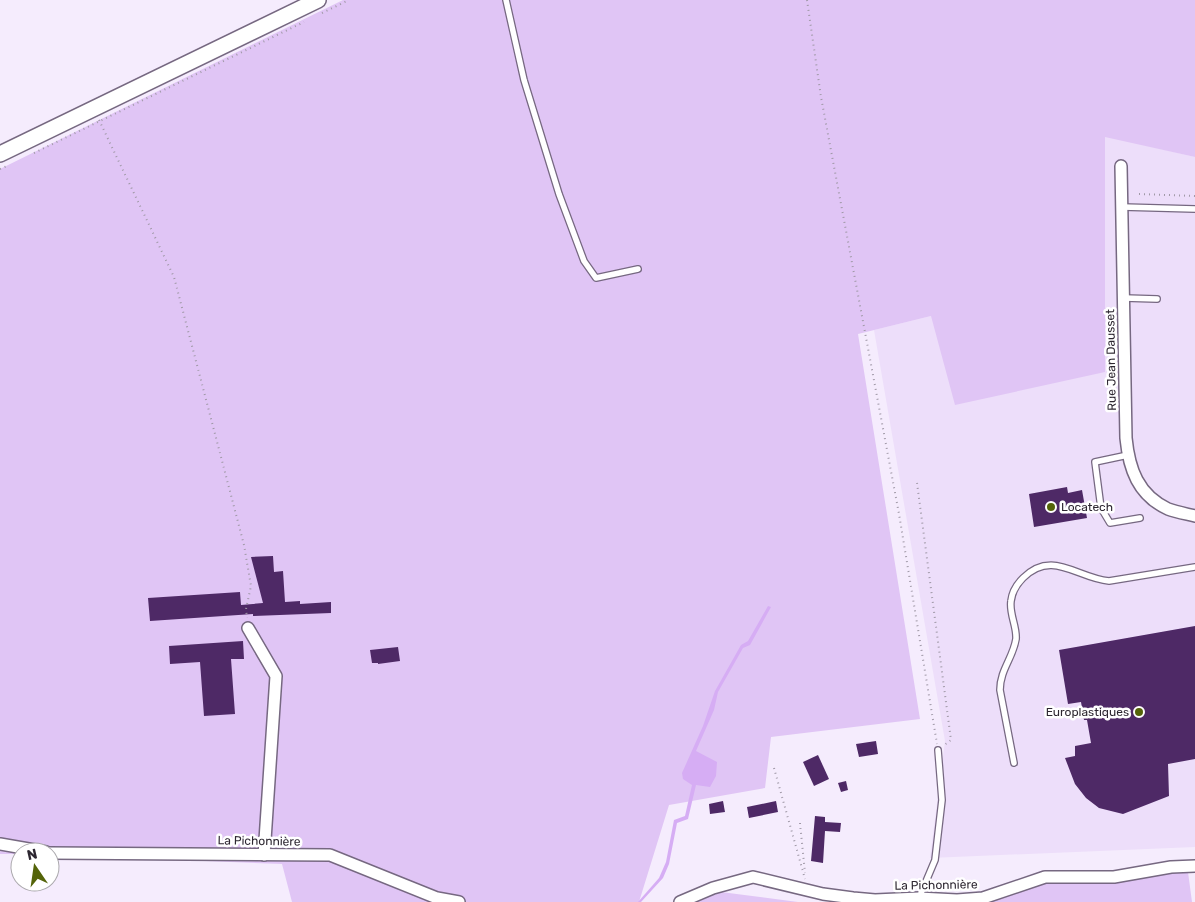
<svg xmlns="http://www.w3.org/2000/svg" width="1195" height="902" font-family="Rubik,sans-serif">
  <style>
    .built { fill: #eddefa }
    .green { fill: #e0c5f5 }
    .water { fill: #d6adf4 }
    .building { fill: #4e2966 }
    .lines { fill: none; stroke-linecap: round; stroke-linejoin: round }
    .lane-casing { stroke: #766881; stroke-width: 8 }
    .street-casing { stroke: #766881; stroke-width: 14 }
    .secondary-casing { stroke: #766881; stroke-width: 18 }
    .path { stroke: #a099a7; stroke-width: 2; stroke-dasharray: 1 4; stroke-linecap: butt }
    .lane { stroke: #fff; stroke-width: 5.5 }
    .street { stroke: #fff; stroke-width: 11 }
    .secondary { stroke: #fff; stroke-width: 15 }
    .poi-dot { fill: #546409; stroke: #fff; stroke-width: 2 }
    .labels { text-anchor: middle; stroke-width: 5; stroke-linejoin: round; paint-order: stroke }
    .street-label { font-size: 12px; fill: #2d2731; stroke: #fff }
    .poi-label { font-size: 12px; fill: #2d2731; stroke: #fff; text-anchor: start }
  </style>
  <rect width="100%" height="100%" fill="#f5ecfd"/>
  <!-- built -->
  <path class="built" d="M1105,136L1195,157V847L930,858L945,741L874,330L931,316L1104,372Z"/>
  <!-- green -->
  <g class="green">
    <path d="M343,0H1195V157L1105,137V372L955,405L931,316L858,334L920,719L771,737L765,788L669,805L639,902H292L282,864L50,855L20,852V854H0V169Z"/>
    <path d="M1188,872L1192,902H982L1045,877H1114Z"/>
    <path d="M721,892L798,902H696Z"/>
  </g>
  <!-- water -->
  <path class="water" d="M768,606L771,607L750,645L743,648L718,692L714,710L696,751L717,762L716,776L710,787L696,785L688,819L677,823L669,864L663,878L641,902H638L659,878L666,862L674,820L685,816L692,785L683,779L682,773L703,726L715,691L741,645L748,641Z"/>
  <!-- building -->
  <g class="building">
    <path d="M1067,487L1068,493L1082,490L1087,518L1034,527L1029,494Z"/>
    <path d="M273,556L274,572L283,571L285,602L300,601V604L331,602V613L253,616V614L150,621L148,598L240,592L241,605L263,603L251,557Z"/>
    <path d="M1195,626V759L1168,764L1169,796L1123,814L1099,808L1086,798L1075,784L1065,758L1075,756V746L1091,743L1087,720H1084L1081,702L1068,704L1059,650Z"/>
    <path d="M243,641L244,659H231L235,714L204,716L200,662L170,664L169,646Z"/>
    <path d="M398,647L400,661L378,664V663H372L370,650Z"/>
    <path d="M876,741L878,754L859,757L856,744Z"/>
    <path d="M818,755L829,779L814,786L803,762Z"/>
    <path d="M846,781L848,790L841,792L838,783Z"/>
    <path d="M723,801L725,812L710,814L709,804Z"/>
    <path d="M776,801L778,812L749,818L747,807Z"/>
    <path d="M815,816L825,817V822L841,823L840,832L825,831L823,863L811,861Z"/>
  </g>
  <g class="lines">
    <!-- lane casing -->
    <g class="lane-casing">
      <g id="lane">
        <path d="M506,0L524,80L559,194L584,261L596,278L638,269"/>
        <path d="M1122,207L1195,209"/>
        <path d="M1124,298L1157,299"/>
        <path d="M1128,455L1095,462L1101,508L1110,523L1140,518"/>
        <path d="M1014,763L1000,690C1000,670 1013,658 1016,639C1017,626 1009,614 1011,601C1012,592 1017,584 1023,578C1052,549 1077,578 1109,581L1195,567"/>
        <path d="M919,898L935,860L942,800L938,750"/>
      </g>
    </g>
    <!-- street casing -->
    <g class="street-casing">
      <g id="street">
        <path d="M1121,166L1126,438C1129,469 1138,495 1168,509C1176,512 1187,514 1195,516"/>
        <path d="M248,628L276,676L264,855"/>
        <path d="M0,844L46,852"/>
        <path d="M50,853L330,855L437,898L459,902"/>
        <path d="M680,902L713,888L753,877L823,894L853,898L875,900L919,898L957,900L983,898L1045,877H1114L1171,867L1195,866"/>
      </g>
    </g>
    <!-- secondary casing -->
    <g class="secondary-casing">
      <path id="secondary" d="M0,154L318,0"/>
    </g>
    <!-- path -->
    <g class="path">
      <path d="M807,0L821,97L899,514L937,744"/>
      <path d="M322,13L349,0"/>
      <path d="M99,120L174,277L244,545L251,586L246,609L247,618"/>
      <path d="M34,153L304,22"/>
      <path d="M0,169L7,166"/>
      <path d="M1139,194L1195,196"/>
      <path d="M917,483L951,740L943,746"/>
      <path d="M774,768L805,879"/>
      <path d="M800,823L805,873"/>
    </g>
    <!-- lane -->
    <use href="#lane" class="lane"/>
    <!-- street -->
    <use href="#street" class="street"/>
    <!-- secondary -->
    <use href="#secondary" class="secondary"/>
  </g>
  <!-- markers -->
  <g class="poi-dot">
    <circle cx="1051" cy="507" r="5"/>
    <circle cx="1139" cy="712" r="5"/>
  </g>
  <g class="labels">
    <!-- street labels -->
    <g class="street-label">
      <text transform="translate(1111 360) rotate(-91)" y="4">Rue Jean Dausset</text>
      <text transform="translate(259 841) rotate(1)" y="4">La Pichonnière</text>
      <text transform="translate(936 885) rotate(-1)" y="4">La Pichonnière</text>
    </g>
    <!-- poi labels -->
    <g class="poi-label">
      <text x="1061" y="511">Locatech</text>
      <text x="1129" y="716" text-anchor="end">Europlastiques</text>
    </g>
  </g>
  <!-- north arrow -->
  <g transform="translate(35 867) rotate(347)"><circle r="24" fill="#ffffff" stroke="#aba9ad"/>
  <path d="M0-4L9 19L0 12L-9 19Z" fill="#546409"/>
  <text y="-8" font-size="14" font-weight="bold" text-anchor="middle" fill="#2d2731">N</text>
  </g>
</svg>
